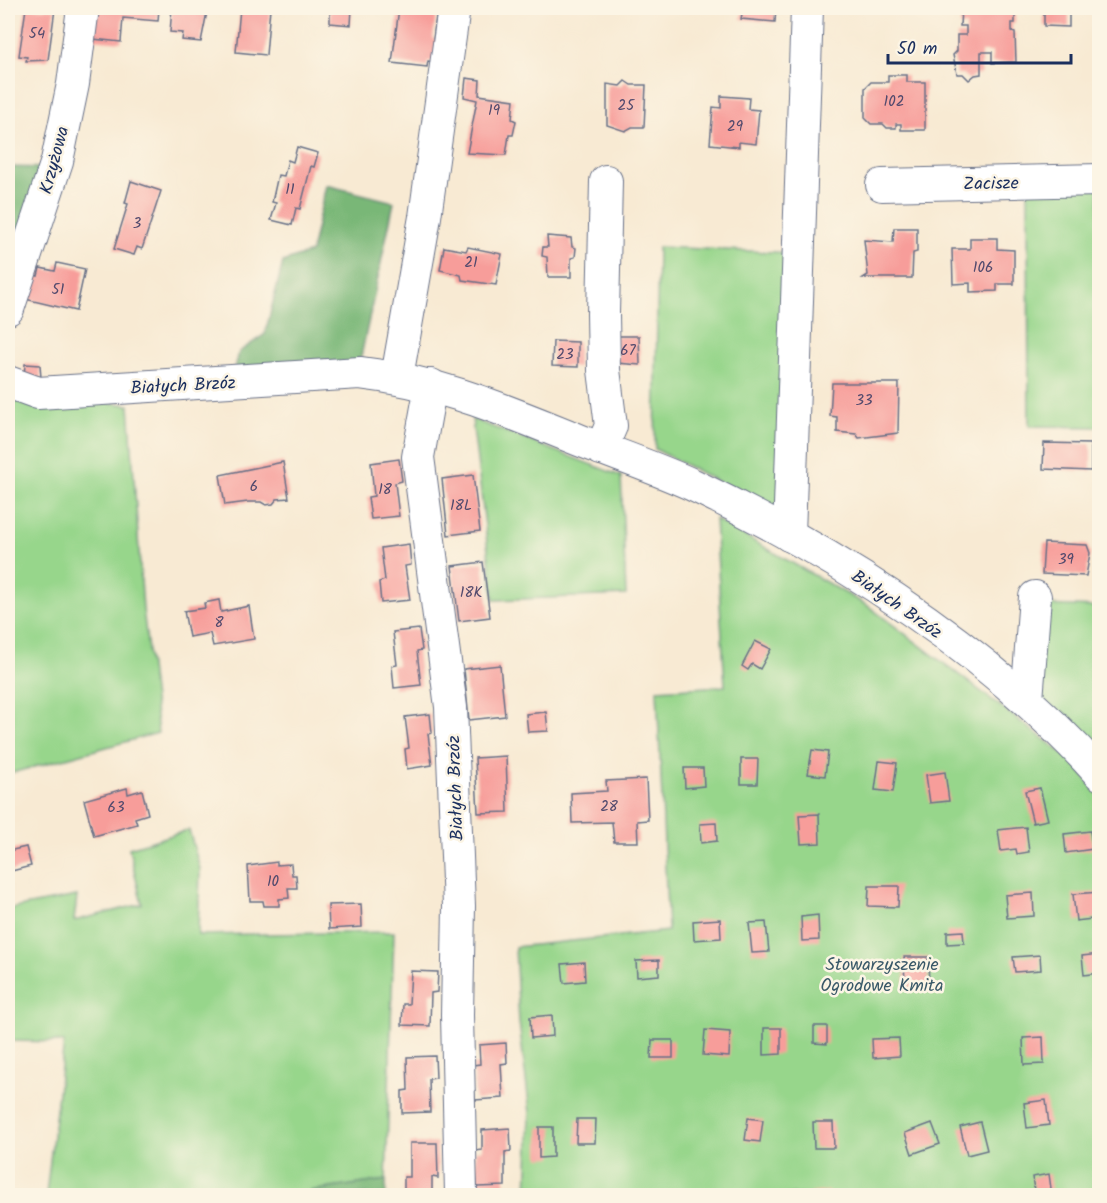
<svg xmlns="http://www.w3.org/2000/svg" width="1107" height="1203" font-family="Kalam,sans-serif">
  <style>
    .green { fill: #97d68b; stroke: #598274; stroke-width: 1.5 }
    .forest { fill: #79b777; stroke: #4a736a; stroke-width: 1.5 }
    .building { fill: #f79d9a }
    .lines { fill: none; stroke-linecap: round; stroke-linejoin: round }
    .minor-casing { stroke: #687087; stroke-width: 34 }
    .minor { stroke: #fff; stroke-width: 32 }
    .labels { text-anchor: middle; stroke-width: 5; stroke-linejoin: round; paint-order: stroke }
    .number-label { font-size: 15px; fill: #524a6d }
    .street-label { font-size: 18px; fill: #1b2f5e; stroke: #fcf5e5 }
    .park-label { font-size: 18px; fill: #3a5969; stroke: #fcf5e5 }
  </style>
  <rect width="100%" height="100%" fill="#fcf5e5"/>
  <filter id="ink" filterUnits="userSpaceOnUse"><feTurbulence type="fractalNoise" baseFrequency=".0167" numOctaves="2"/><feDisplacementMap in="SourceGraphic" scale="12" xChannelSelector="R" yChannelSelector="G"/><feConvolveMatrix kernelMatrix="1 2 1 2 8 2 1 2 1" color-interpolation-filters="sRGB"/></filter>
  <filter id="wash" filterUnits="userSpaceOnUse"><feTurbulence type="fractalNoise" baseFrequency=".008" numOctaves="4" result="noise"/><feDisplacementMap in="SourceGraphic" scale="24" xChannelSelector="R" yChannelSelector="G"/><feGaussianBlur stdDeviation="1.35" result="paint"/><feColorMatrix in="noise" values="0 0 0 0 0 0 0 0 0 0 0 0 0 0 0 0 0 1.4 0 .05"/><feComposite in="paint" operator="in"/></filter>
  <g filter="url(#wash)">
    <rect width="100%" height="100%" fill="#f8ead3"/>
    <!-- green -->
    <g class="green">
      <path d="M1028,188H1099V427L1029,426Z"/>
      <path d="M658,247L794,253L784,516L655,449Z"/>
      <path d="M8,391L129,405L143,609L158,733L8,774Z"/>
      <path d="M472,419L621,476L626,595L494,600Z"/>
      <path d="M715,519L868,606L1074,762L1099,796V1195H527L530,1113L519,1022L515,947L668,931L657,690L725,686Z"/>
      <path d="M1041,605L1099,607V751L1031,694Z"/>
      <path d="M189,830L200,869L198,935L394,932L386,1180L311,1191V1196L46,1195L64,1042L8,1041V909L77,896L74,921L142,904L129,848Z"/>
    </g>
    <!-- forest -->
    <g class="forest">
      <path d="M8,167L47,168L8,293Z"/>
      <path d="M326,185L394,202L359,366L234,372L239,352L265,334L283,262L311,252Z"/>
      <path d="M386,1180V1195H311V1191Z"/>
    </g>
    <g id="blocks">
      <!-- building -->
      <g class="building">
        <path d="M26,8L55,9L48,60L26,61L27,57L19,56Z"/>
        <path d="M105,8H159L158,21L123,18L121,42L93,39L97,9L104,10Z"/>
        <path d="M172,8H204V11L207,12L201,42L182,40L183,33L170,32Z"/>
        <path d="M240,8H270L266,55L236,52Z"/>
        <path d="M330,8H352L351,25L330,23Z"/>
        <path d="M399,8H437L433,39L440,40L438,62L428,61L427,67L392,63Z"/>
        <path d="M743,8H776L775,22L741,19Z"/>
        <path d="M979,8L1015,9V23H1012V32L1015,33L1016,62L992,63V52H981V74L975,75L969,80L963,74H957L953,55L957,51V35H966V26H960L961,9Z"/>
        <path d="M1044,8H1069V27L1044,26Z"/>
        <path d="M888,75H907V82H925V130H901V124H896V128H887L883,124H871L865,118V88L871,82H888Z"/>
        <path d="M466,78L480,80L479,95L514,100L512,119L516,121L513,135H509L506,155L467,153L477,100L464,97Z"/>
        <path d="M625,81L631,85H646L644,127H632L625,131L607,125V84L620,86Z"/>
        <path d="M721,96L749,98L748,109L759,110L756,144L739,142V147L710,144L713,107L721,108Z"/>
        <path d="M297,147L318,153L314,167L311,166L300,209L296,208L292,225L271,220L276,203L272,202L278,175L284,176L288,160L293,162Z"/>
        <path d="M131,181L161,191L142,249L137,247L134,255L114,249L128,204L125,203Z"/>
        <path d="M894,228H917V252L913,253L912,278H863L868,275L864,240L893,242Z"/>
        <path d="M547,236L571,238L572,247L576,248L575,257L571,258V277H548L547,257L542,256L543,247H548Z"/>
        <path d="M970,238H997V249L1014,250V284H997V291L970,292V283L953,284L952,249H970Z"/>
        <path d="M444,247L466,251L468,247L502,254L496,285L462,280L461,275L440,270Z"/>
        <path d="M57,263L85,269L76,311L25,299L30,274L38,276L40,268L55,271Z"/>
        <path d="M616,336H639L640,365L617,363Z"/>
        <path d="M553,341L578,342V367L552,366Z"/>
        <path d="M25,364L40,365L41,378L24,377Z"/>
        <path d="M832,383H899L898,433L859,438L856,434L837,432V417L830,416Z"/>
        <path d="M1044,443L1091,444V471L1043,469Z"/>
        <path d="M399,459L402,481L395,483L399,516L371,519L368,497L374,496L371,463Z"/>
        <path d="M283,462L289,498L277,499L273,504L266,505L261,502H248L225,505L220,475Z"/>
        <path d="M473,475L480,531L448,535L442,479Z"/>
        <path d="M1044,543L1087,545L1090,553L1086,576L1042,574Z"/>
        <path d="M409,544L411,565L405,566L410,600L381,603L379,582L385,580L381,548Z"/>
        <path d="M483,562L490,617L459,621L452,566Z"/>
        <path d="M219,600L221,612L249,606L254,639L213,646L210,633L189,637L184,611L205,608L204,603Z"/>
        <path d="M419,629L422,650L417,651L421,685L394,688L392,666L397,665L393,632Z"/>
        <path d="M755,641L771,649L760,669L752,664L748,670L742,666Z"/>
        <path d="M500,665L505,716L469,720L464,669Z"/>
        <path d="M546,712L548,731L528,732L526,714Z"/>
        <path d="M430,714L432,733L428,734L432,765L407,769L405,749L409,748L405,717Z"/>
        <path d="M812,750L828,752L825,776L808,774Z"/>
        <path d="M506,756L508,812L478,813L475,758Z"/>
        <path d="M741,759H758L757,784H741Z"/>
        <path d="M879,761L897,763L893,792L875,790Z"/>
        <path d="M684,768H703L704,786L685,788Z"/>
        <path d="M945,772L949,801L930,803L926,775Z"/>
        <path d="M646,779L648,820L637,821L638,842H614L612,822L572,823L571,793L607,791L606,781Z"/>
        <path d="M127,788L128,794L142,790L148,814L135,818L137,824L94,836L84,800Z"/>
        <path d="M1040,788L1048,820L1033,823L1025,791Z"/>
        <path d="M819,814L820,843L801,844L799,815Z"/>
        <path d="M716,823L717,841L701,843L700,824Z"/>
        <path d="M1026,827L1029,852L1017,854L1016,849L1001,851L998,830Z"/>
        <path d="M1090,831L1093,849L1066,853L1064,834Z"/>
        <path d="M26,847L31,866L8,872V851Z"/>
        <path d="M277,862V865L291,864L292,875H296L297,888H288L289,898L279,899V906H264L263,901H250L248,866Z"/>
        <path d="M869,886H899L898,907L868,906Z"/>
        <path d="M1100,892V918L1076,921L1073,894Z"/>
        <path d="M1033,893L1034,916L1007,918L1005,895Z"/>
        <path d="M361,904L362,927L329,929L328,905Z"/>
        <path d="M818,915L819,940L802,941L801,917Z"/>
        <path d="M720,919L721,938L694,940L693,921Z"/>
        <path d="M766,922L769,952L752,953L749,923Z"/>
        <path d="M963,931L964,943L947,944V932Z"/>
        <path d="M1100,954V973L1084,975L1082,956Z"/>
        <path d="M1040,955L1041,970L1015,972L1013,957Z"/>
        <path d="M904,957H928L929,987L905,988Z"/>
        <path d="M659,960V975L637,977L636,961Z"/>
        <path d="M584,962L585,981L564,983L562,964Z"/>
        <path d="M411,971L438,972L437,992L431,993L430,1026L402,1025L403,1004H409Z"/>
        <path d="M552,1015L553,1036L531,1038L530,1017Z"/>
        <path d="M814,1026H827V1044L814,1043Z"/>
        <path d="M764,1028H781V1054L764,1055Z"/>
        <path d="M705,1030L730,1032L729,1057L703,1055Z"/>
        <path d="M1043,1037L1044,1064L1024,1065L1023,1038Z"/>
        <path d="M899,1038L900,1056L873,1058L872,1039Z"/>
        <path d="M652,1040H673V1058H651Z"/>
        <path d="M506,1043L507,1063L501,1064L503,1098L475,1100L473,1065L480,1064L479,1045Z"/>
        <path d="M435,1056L436,1078L429,1079L430,1112L402,1113V1091L408,1090L407,1057Z"/>
        <path d="M1046,1100L1049,1125L1027,1128L1024,1103Z"/>
        <path d="M748,1118L763,1120L760,1142L745,1140Z"/>
        <path d="M577,1119H596L595,1143H576Z"/>
        <path d="M813,1122H833L834,1148H814Z"/>
        <path d="M980,1122L987,1150L967,1155L960,1127Z"/>
        <path d="M932,1123L940,1144L912,1154L905,1133Z"/>
        <path d="M539,1127H553V1157L539,1158Z"/>
        <path d="M510,1128L511,1151L505,1152V1186L477,1187L475,1151L482,1150V1130Z"/>
        <path d="M410,1143H437L438,1178L432,1177V1196H404V1177H410Z"/>
        <path d="M1049,1174L1052,1196H1035L1032,1177Z"/>
        <path d="M828,1191L829,1196H811V1193Z"/>
      </g>
    </g>
  </g>
  <g filter="url(#ink)">
    <use href="#blocks" fill-opacity="0" stroke="#687087" stroke-width="1.5"/>
    <g class="lines">
      <!-- minor casing -->
      <g class="minor-casing">
        <g id="minor">
          <path d="M882,185L1100,180"/>
          <path d="M8,309L57,161L73,84L83,8"/>
          <path d="M397,377L425,217L454,8"/>
          <path d="M8,382L38,393L360,373C441,382 504,410 579,440C617,455 656,468 693,485C841,556 990,651 1100,774"/>
          <path d="M431,385L418,457L451,707L459,906L457,1015L461,1194"/>
          <path d="M601,449L611,426L604,370L603,314L606,181"/>
          <path d="M789,535L807,8"/>
          <path d="M1027,700L1035,597"/>
        </g>
      </g>
      <!-- minor -->
      <use href="#minor" class="minor"/>
    </g>
  </g>
  <g class="labels">
    <!-- number labels -->
    <g class="number-label">
      <text x="37" y="38">54</text>
      <text x="894" y="106">102</text>
      <text x="626" y="110">25</text>
      <text x="494" y="115">19</text>
      <text x="735" y="131">29</text>
      <text x="290" y="194">11</text>
      <text x="137" y="228">3</text>
      <text x="471" y="267">21</text>
      <text x="983" y="272">106</text>
      <text x="58" y="294">51</text>
      <text x="628" y="355">67</text>
      <text x="565" y="359">23</text>
      <text x="864" y="405">33</text>
      <text x="254" y="491">6</text>
      <text x="385" y="494">18</text>
      <text x="461" y="510">18L</text>
      <text x="1066" y="564">39</text>
      <text x="471" y="597">18K</text>
      <text x="219" y="627">8</text>
      <text x="609" y="811">28</text>
      <text x="116" y="812">63</text>
      <text x="273" y="886">10</text>
    </g>
    <!-- street labels -->
    <g class="street-label">
      <text transform="translate(54 160) rotate(-75)" y="6">Krzyżowa</text>
      <text transform="translate(991 183) rotate(-1)" y="6">Zacisze</text>
      <text transform="translate(183 385) rotate(-3)" y="6">Białych Brzóz</text>
      <text transform="translate(897 604) rotate(35)" y="6">Białych Brzóz</text>
      <text transform="translate(455 788) rotate(-92)" y="6">Białych Brzóz</text>
    </g>
    <!-- park labels -->
    <g class="park-label">
      <text x="882" y="970">Stowarzyszenie<tspan x="882" dy="21">Ogrodowe Kmita</tspan></text>
    </g>
  </g>
  <!-- margin -->
  <rect width="1107" height="1203" fill="none" stroke="#fcf5e5" stroke-width="30"/>
  <!-- scale -->
  <path d="M888 54v9h183v-9" fill="none" stroke="#1b2f5e" stroke-width="3"/>
  <text x="897" y="54" font-size="18" fill="#1b2f5e" stroke="#fcf5e5" stroke-width="4.5" paint-order="stroke">50 m</text>
</svg>
